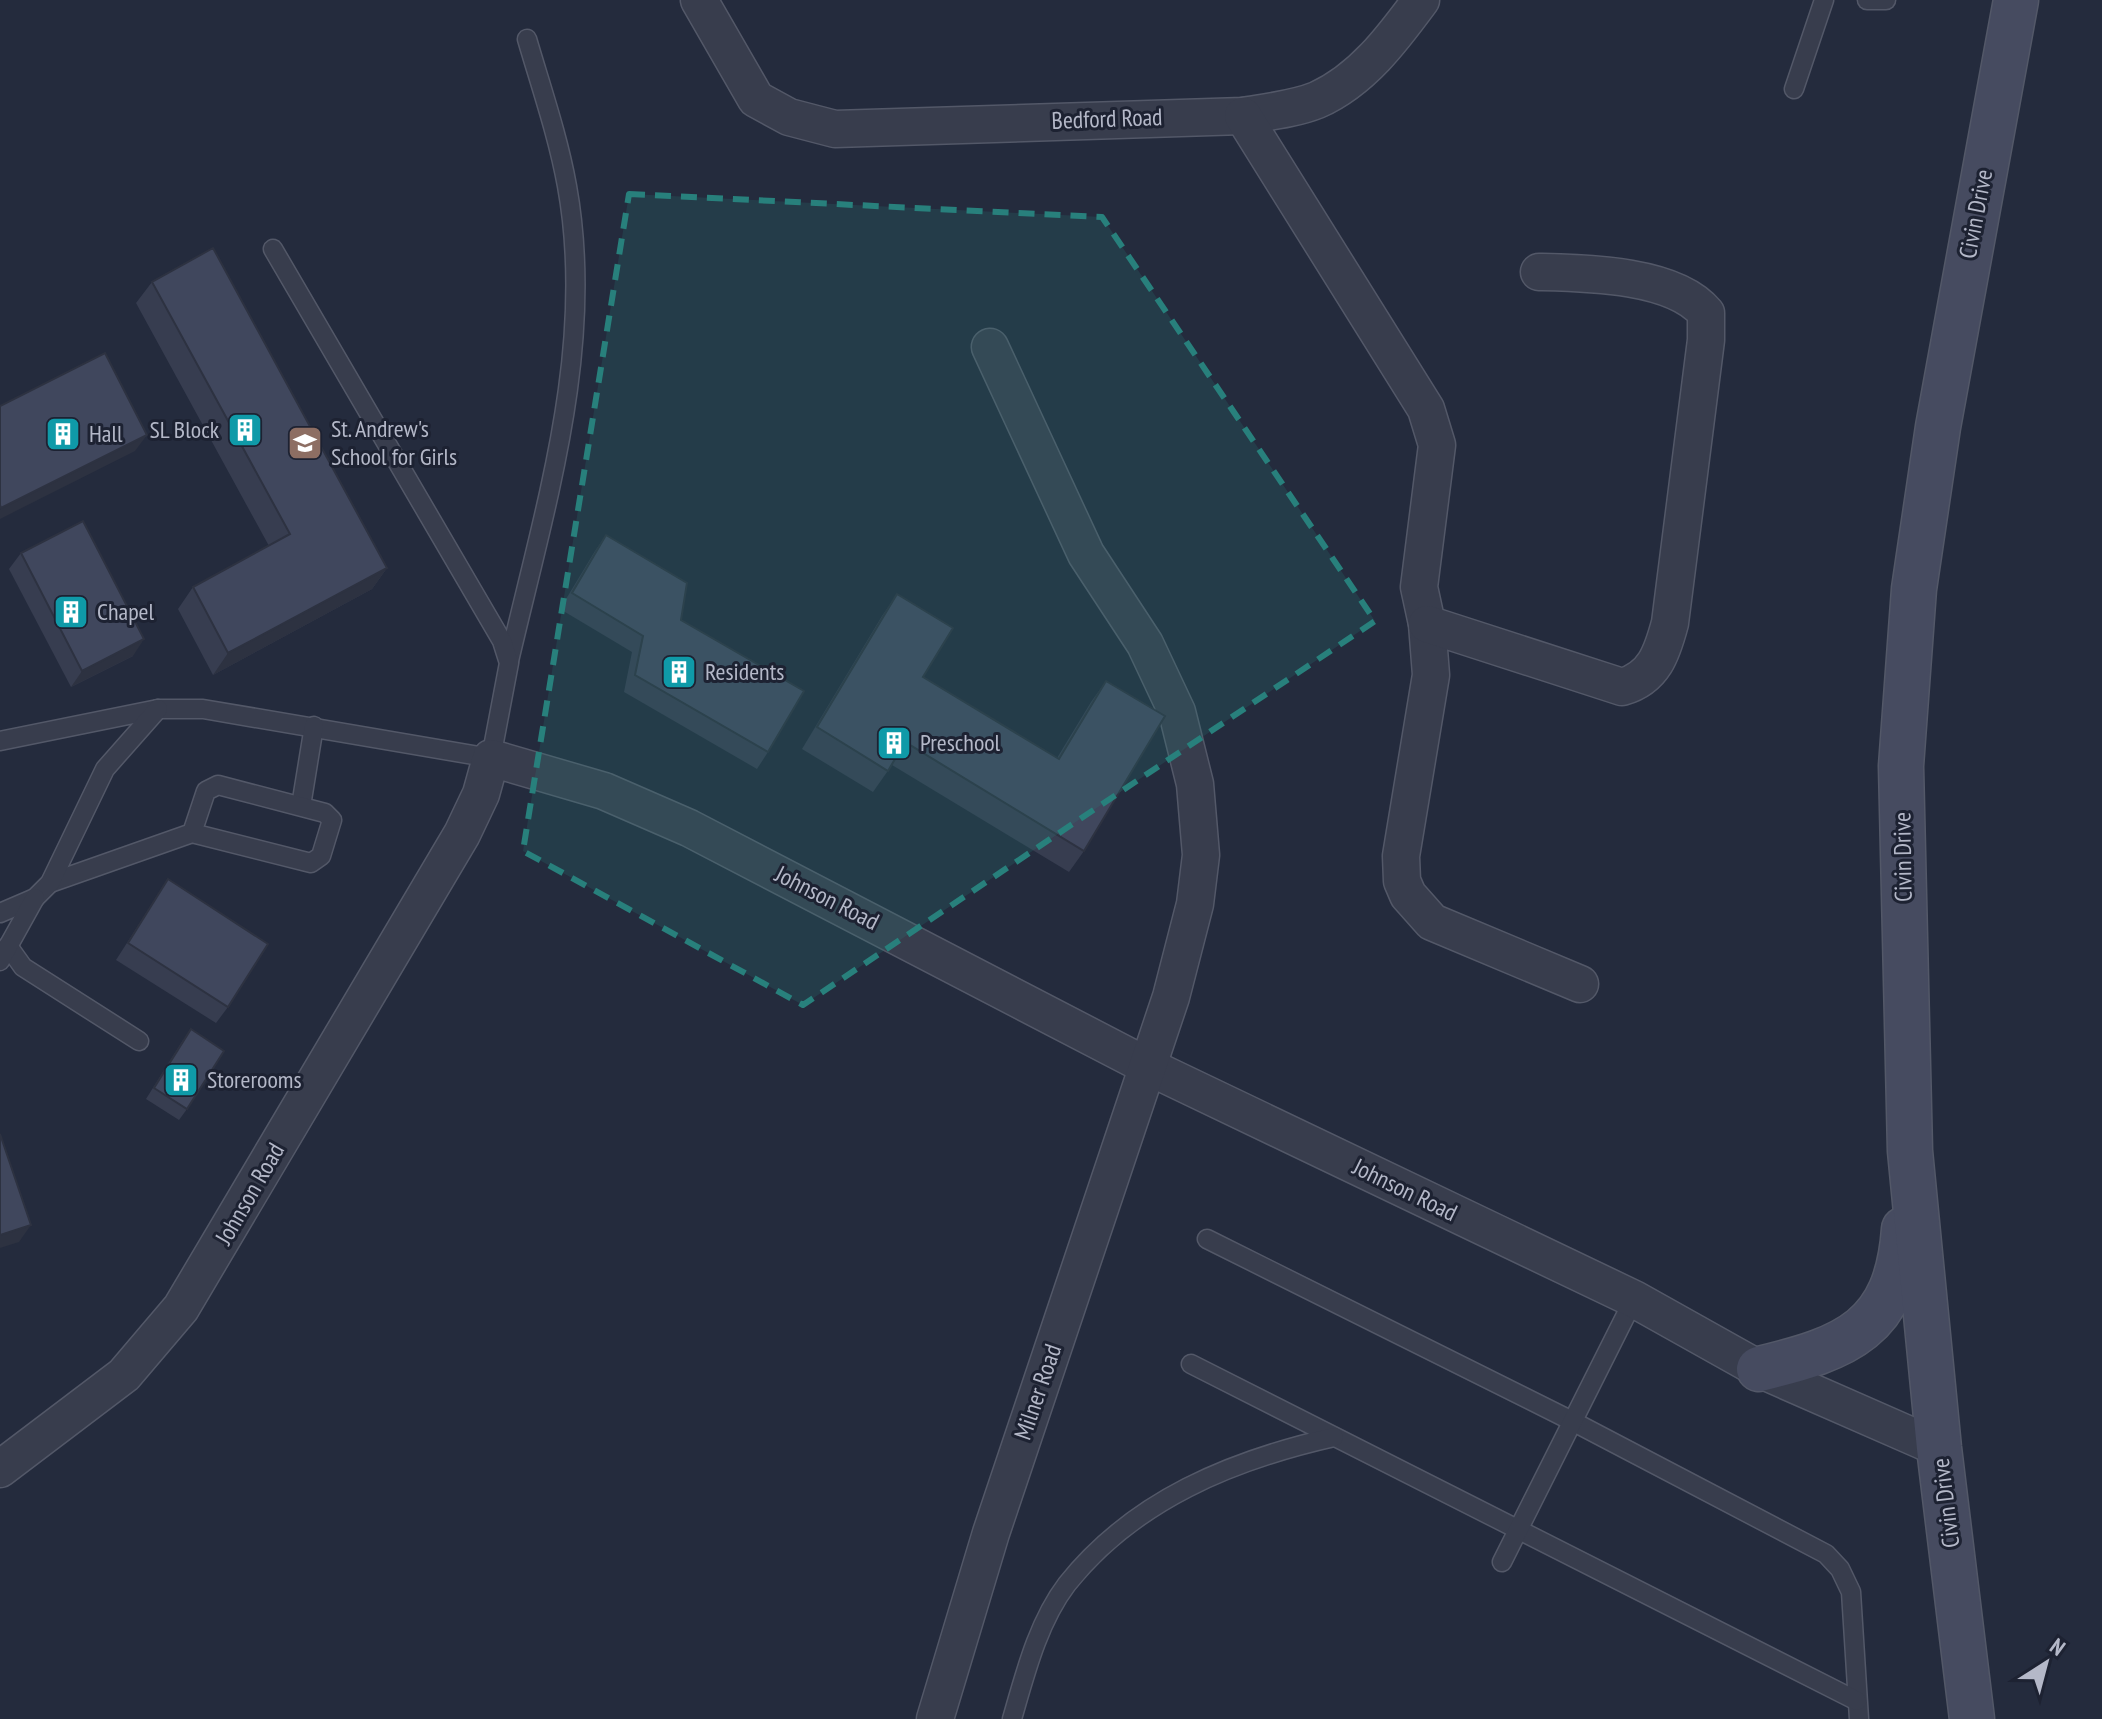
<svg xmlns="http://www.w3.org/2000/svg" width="2102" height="1719" font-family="'PT Sans Narrow',sans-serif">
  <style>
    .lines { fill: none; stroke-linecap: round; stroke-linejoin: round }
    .service-casing { stroke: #535868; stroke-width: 21 }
    .minor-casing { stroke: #535868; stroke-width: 39 }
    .secondary-casing { stroke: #535868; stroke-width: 47 }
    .service { stroke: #383d4d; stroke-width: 18 }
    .minor { stroke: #383d4d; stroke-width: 36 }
    .secondary { stroke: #464b60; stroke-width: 44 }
    .wall { fill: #373d50 }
    .shaded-wall { fill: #2d3241 }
    .building { fill: #40475d; stroke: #2d3241; stroke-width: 2 }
    .marked { fill: #28807c; fill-opacity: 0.2; stroke: #28807c; stroke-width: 6; stroke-dasharray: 16 10; stroke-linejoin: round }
    .labels { text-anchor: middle; stroke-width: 6; stroke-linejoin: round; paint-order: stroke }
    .street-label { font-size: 24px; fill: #b4b8c8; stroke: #1d2232 }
    .poi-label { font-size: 24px; fill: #b4b8c8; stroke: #1d2232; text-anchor: start }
  </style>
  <rect width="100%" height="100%" fill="#242b3d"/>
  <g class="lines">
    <!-- service casing -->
    <g class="service-casing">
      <g id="service">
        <path d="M1867,0H1886"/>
        <path d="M1794,89L1824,0"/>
        <path d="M509,661C545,506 596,346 567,186C558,136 541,87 527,39"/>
        <path d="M0,741L158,709H203L491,758L509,663L502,641L273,249"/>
        <path d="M301,806L314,726"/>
        <path d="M50,883L192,833L311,863L321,856L332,820L325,813L218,785L206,791L192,833"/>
        <path d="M0,913L35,898L50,883L105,769L158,709"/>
        <path d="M8,946L23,967L139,1041"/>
        <path d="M0,961L35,898"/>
        <path d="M1207,1239L1572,1421L1826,1554L1840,1569L1851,1592L1859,1719"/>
        <path d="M1191,1364L1857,1701"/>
        <path d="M1502,1562L1634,1299"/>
        <path d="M1012,1719C1025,1674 1038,1622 1067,1584C1134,1500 1232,1460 1334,1437"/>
      </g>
    </g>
    <!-- minor casing -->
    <g class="minor-casing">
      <g id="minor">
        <path d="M699,0L756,99L789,117L835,129L1243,116C1267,112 1295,109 1317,100C1362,80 1393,38 1421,0"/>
        <path d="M1243,116L1426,409L1437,445L1419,587L1427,624L1431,675L1401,856L1402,881L1408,895L1432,922L1580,984"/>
        <path d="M1427,624L1622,687C1654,678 1662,653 1670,623L1706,340V313C1674,274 1585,273 1539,272"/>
        <path d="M0,1469L124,1375L181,1308L462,834L481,794L491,758L604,791L689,828L1147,1066L1634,1299L1759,1369L1939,1448"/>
        <path d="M935,1719L991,1533L1171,997L1195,904L1201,855L1195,784L1177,712L1145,644L1086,554L990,347"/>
      </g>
    </g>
    <!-- secondary casing -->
    <g class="secondary-casing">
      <g id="secondary">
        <path d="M1759,1369C1847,1348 1897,1329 1904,1229"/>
        <path d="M1972,1719L1939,1448L1910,1151L1901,766L1914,589L1938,427L2016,0"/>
      </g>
    </g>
    <!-- service -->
    <use href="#service" class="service"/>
    <!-- minor -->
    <use href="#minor" class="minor"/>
    <!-- secondary -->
    <use href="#secondary" class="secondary"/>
  </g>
  <!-- wall -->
  <g class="wall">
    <path d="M152,282L387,568L372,589L213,675L178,609L193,587L269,546L136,303Z"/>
    <path d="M606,535L681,620L768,752L757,769L624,692L632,652L560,609L595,551Z"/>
    <path d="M21,553L133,656L71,687L9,569Z"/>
    <path d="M897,594L923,677L1057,758L1091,702L1106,681L1084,851L1069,872L892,765L873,792L802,749L882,616Z"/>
    <path d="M168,879L228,1007L216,1023L116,960Z"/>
    <path d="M183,1040L187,1109L179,1120L146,1099Z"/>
  </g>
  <!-- shaded-wall -->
  <g class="shaded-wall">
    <path d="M147,435L135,451L0,519V510L1,508Z"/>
    <path d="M387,568L372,589L213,675L228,653Z"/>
    <path d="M144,639L133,656L71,687L82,671Z"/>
    <path d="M31,1225L19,1242L0,1248V1235Z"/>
  </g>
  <!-- building -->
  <g class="building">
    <path d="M213,248L387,568L228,653L193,587L290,534L152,282Z"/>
    <path d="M105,353L147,435L1,508L0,505V406Z"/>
    <path d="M83,521L144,639L82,671L21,553Z"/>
    <path d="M606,535L687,583L681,620L804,691L768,752L635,675L643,636L572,593Z"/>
    <path d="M897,594L953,628L923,677L1059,759L1106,681L1165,716L1084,851L905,742L888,771L817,727Z"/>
    <path d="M168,879L268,944L228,1007L128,943Z"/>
    <path d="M191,1029L224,1051L187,1109L154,1088Z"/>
    <path d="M0,1134L31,1225L0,1235Z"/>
  </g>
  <!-- marked area -->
  <path class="marked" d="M629,194L1102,217L1375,621L803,1005L523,851Z"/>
  <!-- icons -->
  <defs>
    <g id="building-square" transform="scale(1.8)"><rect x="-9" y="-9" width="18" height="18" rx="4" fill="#0f9aa8" stroke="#1d2232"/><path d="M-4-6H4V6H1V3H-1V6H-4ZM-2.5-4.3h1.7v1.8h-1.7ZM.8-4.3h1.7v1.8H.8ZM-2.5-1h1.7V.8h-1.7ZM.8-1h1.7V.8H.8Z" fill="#fff"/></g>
    <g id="school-square" transform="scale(1.8)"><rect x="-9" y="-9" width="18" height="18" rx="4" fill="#8d6e63" stroke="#1d2232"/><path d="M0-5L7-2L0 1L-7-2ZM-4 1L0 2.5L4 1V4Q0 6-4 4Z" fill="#fff"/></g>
  </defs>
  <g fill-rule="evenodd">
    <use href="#building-square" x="245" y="430"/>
    <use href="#building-square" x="63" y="434"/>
    <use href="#school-square" x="305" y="443"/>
    <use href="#building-square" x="71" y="612"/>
    <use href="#building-square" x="679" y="672"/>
    <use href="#building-square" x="894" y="743"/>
    <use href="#building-square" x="181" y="1080"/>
  </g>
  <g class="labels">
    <!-- street labels -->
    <g class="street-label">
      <text transform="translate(1107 119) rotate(-2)" y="8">Bedford Road</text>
      <text transform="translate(1976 214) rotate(-79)" y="8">Civin Drive</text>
      <text transform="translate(1903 857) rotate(-91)" y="8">Civin Drive</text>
      <text transform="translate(827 898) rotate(27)" y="8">Johnson Road</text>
      <text transform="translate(1405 1190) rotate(26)" y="8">Johnson Road</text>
      <text transform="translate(250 1194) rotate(-60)" y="8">Johnson Road</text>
      <text transform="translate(1038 1392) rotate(-71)" y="8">Milner Road</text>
      <text transform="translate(1946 1503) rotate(-97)" y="8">Civin Drive</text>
    </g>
    <!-- poi labels -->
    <g class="poi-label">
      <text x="331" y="437">St. Andrew's<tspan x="331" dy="28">School for Girls</tspan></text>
      <text x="219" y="438" text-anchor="end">SL Block</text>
      <text x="89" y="442">Hall</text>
      <text x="97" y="620">Chapel</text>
      <text x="705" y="680">Residents</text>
      <text x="920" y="751">Preschool</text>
      <text x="207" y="1088">Storerooms</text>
    </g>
  </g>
  <!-- north arrow -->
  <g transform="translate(2046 1663) rotate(36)" stroke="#1d2232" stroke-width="6" paint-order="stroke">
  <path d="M0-6L14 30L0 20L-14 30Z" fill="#b4b8c8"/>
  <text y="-12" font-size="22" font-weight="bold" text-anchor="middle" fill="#b4b8c8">N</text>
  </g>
</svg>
